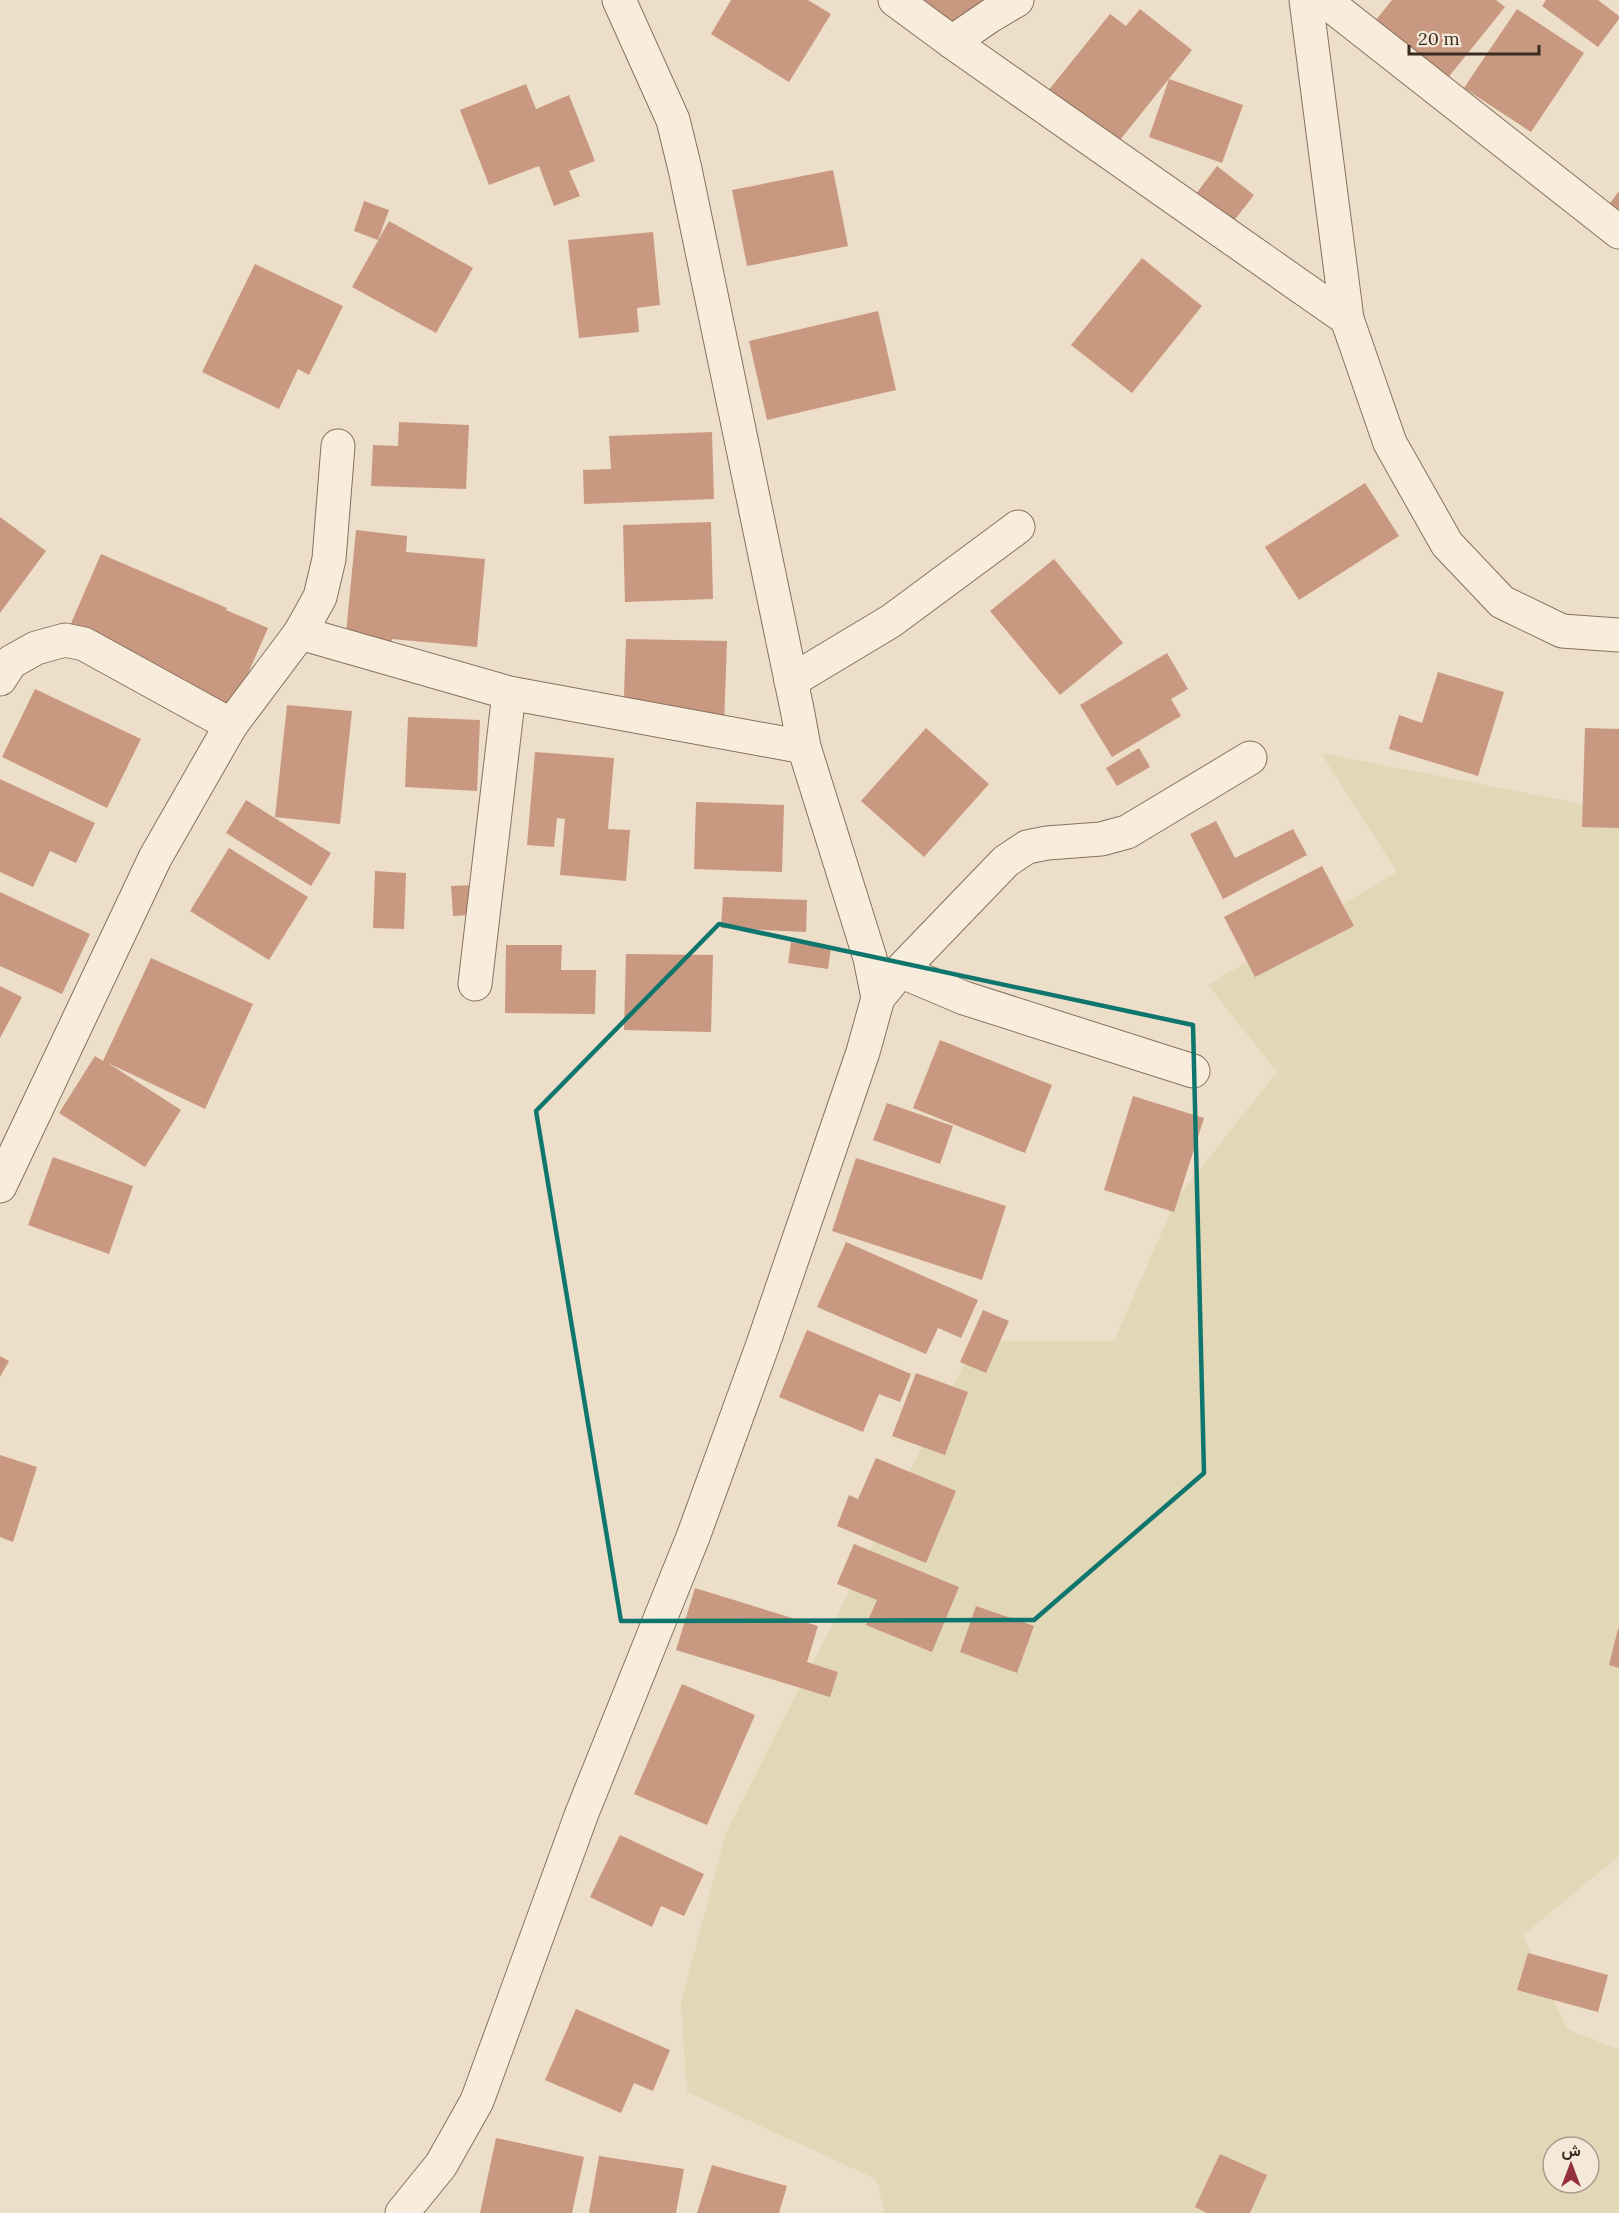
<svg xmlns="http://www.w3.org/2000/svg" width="1619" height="2213" font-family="Lora,Vazirmatn,serif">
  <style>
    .farmland { fill: #e2d7b7; fill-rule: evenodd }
    .building { fill: #c99881 }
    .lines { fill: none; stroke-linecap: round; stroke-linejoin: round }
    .street-casing { stroke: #88705e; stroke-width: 35 }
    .street { stroke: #f8eddc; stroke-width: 33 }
    .marked { fill: none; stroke: #0f766e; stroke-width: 4.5; stroke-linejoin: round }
  </style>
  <rect width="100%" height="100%" fill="#eddec9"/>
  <!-- farmland -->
  <path class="farmland" d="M1321,753L1619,811V1856L1523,1935L1567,2029L1619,2050V2213H885L876,2179L687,2092L681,2004L725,1835L976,1341H1114L1177,1198L1277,1072L1208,985L1397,872ZM1553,2147H1589V2183H1553Z"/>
  <!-- building -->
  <g class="building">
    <path d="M731,0H808L831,14L789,82L711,34Z"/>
    <path d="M922,0H987L962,31Z"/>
    <path d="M1392,0H1496L1505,7L1447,79L1375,21Z"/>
    <path d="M1546,0H1598L1619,16V19L1598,47L1542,6Z"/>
    <path d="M1140,9L1192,50L1112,150L1044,96L1110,14L1126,26Z"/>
    <path d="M1517,9L1584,53L1531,132L1464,88Z"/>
    <path d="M1169,79L1243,105L1222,163L1149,137Z"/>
    <path d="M526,84L536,109L569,95L595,161L569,171L580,196L554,206L539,166L489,185L460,110Z"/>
    <path d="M1217,166L1254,195L1226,231L1189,203Z"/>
    <path d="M833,170L848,246L747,266L732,190Z"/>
    <path d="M1619,191V220L1605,210Z"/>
    <path d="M364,201L389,210L378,240L354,231Z"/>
    <path d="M389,221L473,268L436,333L352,287Z"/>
    <path d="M653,232L660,305L637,308L639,332L579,338L568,240Z"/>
    <path d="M1142,258L1202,306L1132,393L1071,345Z"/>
    <path d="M255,264L343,306L309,375L298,369L279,409L202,372Z"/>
    <path d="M878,311L896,390L767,420L749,341Z"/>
    <path d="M399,422L469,425L466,489L371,486L373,445L398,446Z"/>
    <path d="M712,432L714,499L584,504L583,470L611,469L609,436Z"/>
    <path d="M1365,483L1399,536L1299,600L1265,547Z"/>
    <path d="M0,517L46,551L0,613Z"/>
    <path d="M711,522L713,599L625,602L623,525Z"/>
    <path d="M356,530L407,536L406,552L485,559L477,647L392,639L389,659L344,654Z"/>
    <path d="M101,554L227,608L226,610L268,628L227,721L65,637Z"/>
    <path d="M1054,559L1123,643L1060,695L990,611Z"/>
    <path d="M626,639L727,641L724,726L623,723Z"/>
    <path d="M1167,653L1188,689L1171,699L1181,716L1112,757L1080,705Z"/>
    <path d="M1438,672L1504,692L1478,776L1389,749L1399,715L1422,723Z"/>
    <path d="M35,689L141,739L107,808L2,757Z"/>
    <path d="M287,705L352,711L340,824L275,817Z"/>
    <path d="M408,717L480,720L477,791L405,787Z"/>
    <path d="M926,728L989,784L924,857L861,801Z"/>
    <path d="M1585,728L1619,729V828L1582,827Z"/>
    <path d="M1139,748L1150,767L1117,786L1106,768Z"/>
    <path d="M535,752L614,758L608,829L630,830L626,881L560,875L565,819L557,818L554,847L527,845Z"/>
    <path d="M0,779L95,823L76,863L50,851L33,887L0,872Z"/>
    <path d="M246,800L331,853L311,886L226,833Z"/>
    <path d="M696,802L784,805L782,872L694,869Z"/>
    <path d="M1216,821L1235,858L1293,829L1307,855L1223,899L1190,834Z"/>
    <path d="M229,848L308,897L269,960L190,911Z"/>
    <path d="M1322,866L1354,926L1255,977L1224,917Z"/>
    <path d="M375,871L406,873L404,929L373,928Z"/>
    <path d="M492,884L493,913L453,916L451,886Z"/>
    <path d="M0,892L90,934L62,994L0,966Z"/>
    <path d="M723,897L807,900L806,932L721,928Z"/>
    <path d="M791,942L831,948L828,969L788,963Z"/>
    <path d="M506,945H562L561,970H596L595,1014L505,1013Z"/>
    <path d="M626,954L713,955L711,1032L624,1030Z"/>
    <path d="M151,958L253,1004L205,1109L108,1063L181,1110L145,1167L59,1113L95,1056L103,1061Z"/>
    <path d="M0,986L22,997L0,1038Z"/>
    <path d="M940,1040L1052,1085L1025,1153L913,1108Z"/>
    <path d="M1133,1096L1204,1118L1174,1212L1104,1190Z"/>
    <path d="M887,1103L953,1126L940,1164L873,1140Z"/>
    <path d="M53,1157L133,1186L109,1254L28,1225Z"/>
    <path d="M856,1158L1006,1206L982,1280L832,1231Z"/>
    <path d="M846,1242L978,1300L961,1338L938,1328L926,1354L817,1307Z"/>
    <path d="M983,1310L1009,1321L986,1373L960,1362Z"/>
    <path d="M807,1330L911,1374L900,1402L879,1394L863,1432L779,1397Z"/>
    <path d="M0,1356L9,1361L0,1377Z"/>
    <path d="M916,1373L968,1392L945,1455L892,1436Z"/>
    <path d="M0,1455L37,1467L13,1542L0,1537Z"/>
    <path d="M876,1458L956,1491L926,1563L837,1526L849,1495L858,1499Z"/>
    <path d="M854,1544L959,1587L932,1652L866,1625L877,1600L837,1584Z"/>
    <path d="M695,1588L818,1626L807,1662L838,1672L830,1697L676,1650Z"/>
    <path d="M976,1606L1034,1626L1017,1673L960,1652Z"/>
    <path d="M1618,1629H1619V1668L1609,1665Z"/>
    <path d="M682,1684L755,1715L707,1825L634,1794Z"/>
    <path d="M620,1835L704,1874L684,1916L661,1906L652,1927L590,1897Z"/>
    <path d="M1528,1953L1608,1975L1598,2012L1517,1990Z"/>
    <path d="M576,2009L670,2050L653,2091L634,2083L621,2113L545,2080Z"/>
    <path d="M496,2138L584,2157L572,2213H480Z"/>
    <path d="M1220,2154L1267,2175L1250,2213H1207L1195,2207Z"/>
    <path d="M599,2156L684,2169L676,2213H589Z"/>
    <path d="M712,2165L787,2186L779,2213H697Z"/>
  </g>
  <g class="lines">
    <!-- street casing -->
    <g class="street-casing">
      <g id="street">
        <path d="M895,0L952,42L1347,319"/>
        <path d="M1306,0L1347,319L1390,443L1447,544L1502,602L1562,631L1619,635"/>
        <path d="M1324,0L1619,232"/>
        <path d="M952,42L990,16L1017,0"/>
        <path d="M300,633L320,597L329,559L338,446"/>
        <path d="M0,679L11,662L36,648L65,640L84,644L231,725"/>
        <path d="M791,681L891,621L1018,527"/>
        <path d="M900,971L964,998L1193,1071"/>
        <path d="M475,984L509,693"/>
        <path d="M878,998L900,971L978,890L1006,861L1027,847L1047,843L1101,839L1127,832L1250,758"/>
        <path d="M0,1186L155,858L231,725L300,633L509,693L804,747"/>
        <path d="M402,2213L441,2165L477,2101L582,1813L693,1537L762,1347L863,1052L878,998L870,958L804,747L798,714L685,169L673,120L619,0"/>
      </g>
    </g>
    <!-- street -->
    <use href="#street" class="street"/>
  </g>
  <!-- marked area -->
  <path class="marked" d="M719,924L1193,1025L1204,1473L1034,1620L621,1621L536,1111Z"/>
  <!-- north arrow -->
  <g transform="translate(1571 2165)"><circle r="28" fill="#f4e9d8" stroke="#aa9d8f" stroke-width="1.5"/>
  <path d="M0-4.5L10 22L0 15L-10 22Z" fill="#94313c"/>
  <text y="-9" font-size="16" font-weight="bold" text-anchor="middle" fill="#3a2b21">ش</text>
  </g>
  <!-- scale -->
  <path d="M1409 45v9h130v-9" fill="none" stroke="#3a2b21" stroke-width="3"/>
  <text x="1418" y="45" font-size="18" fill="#3a2b21" stroke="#f4e9d8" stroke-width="4.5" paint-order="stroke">20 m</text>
</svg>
